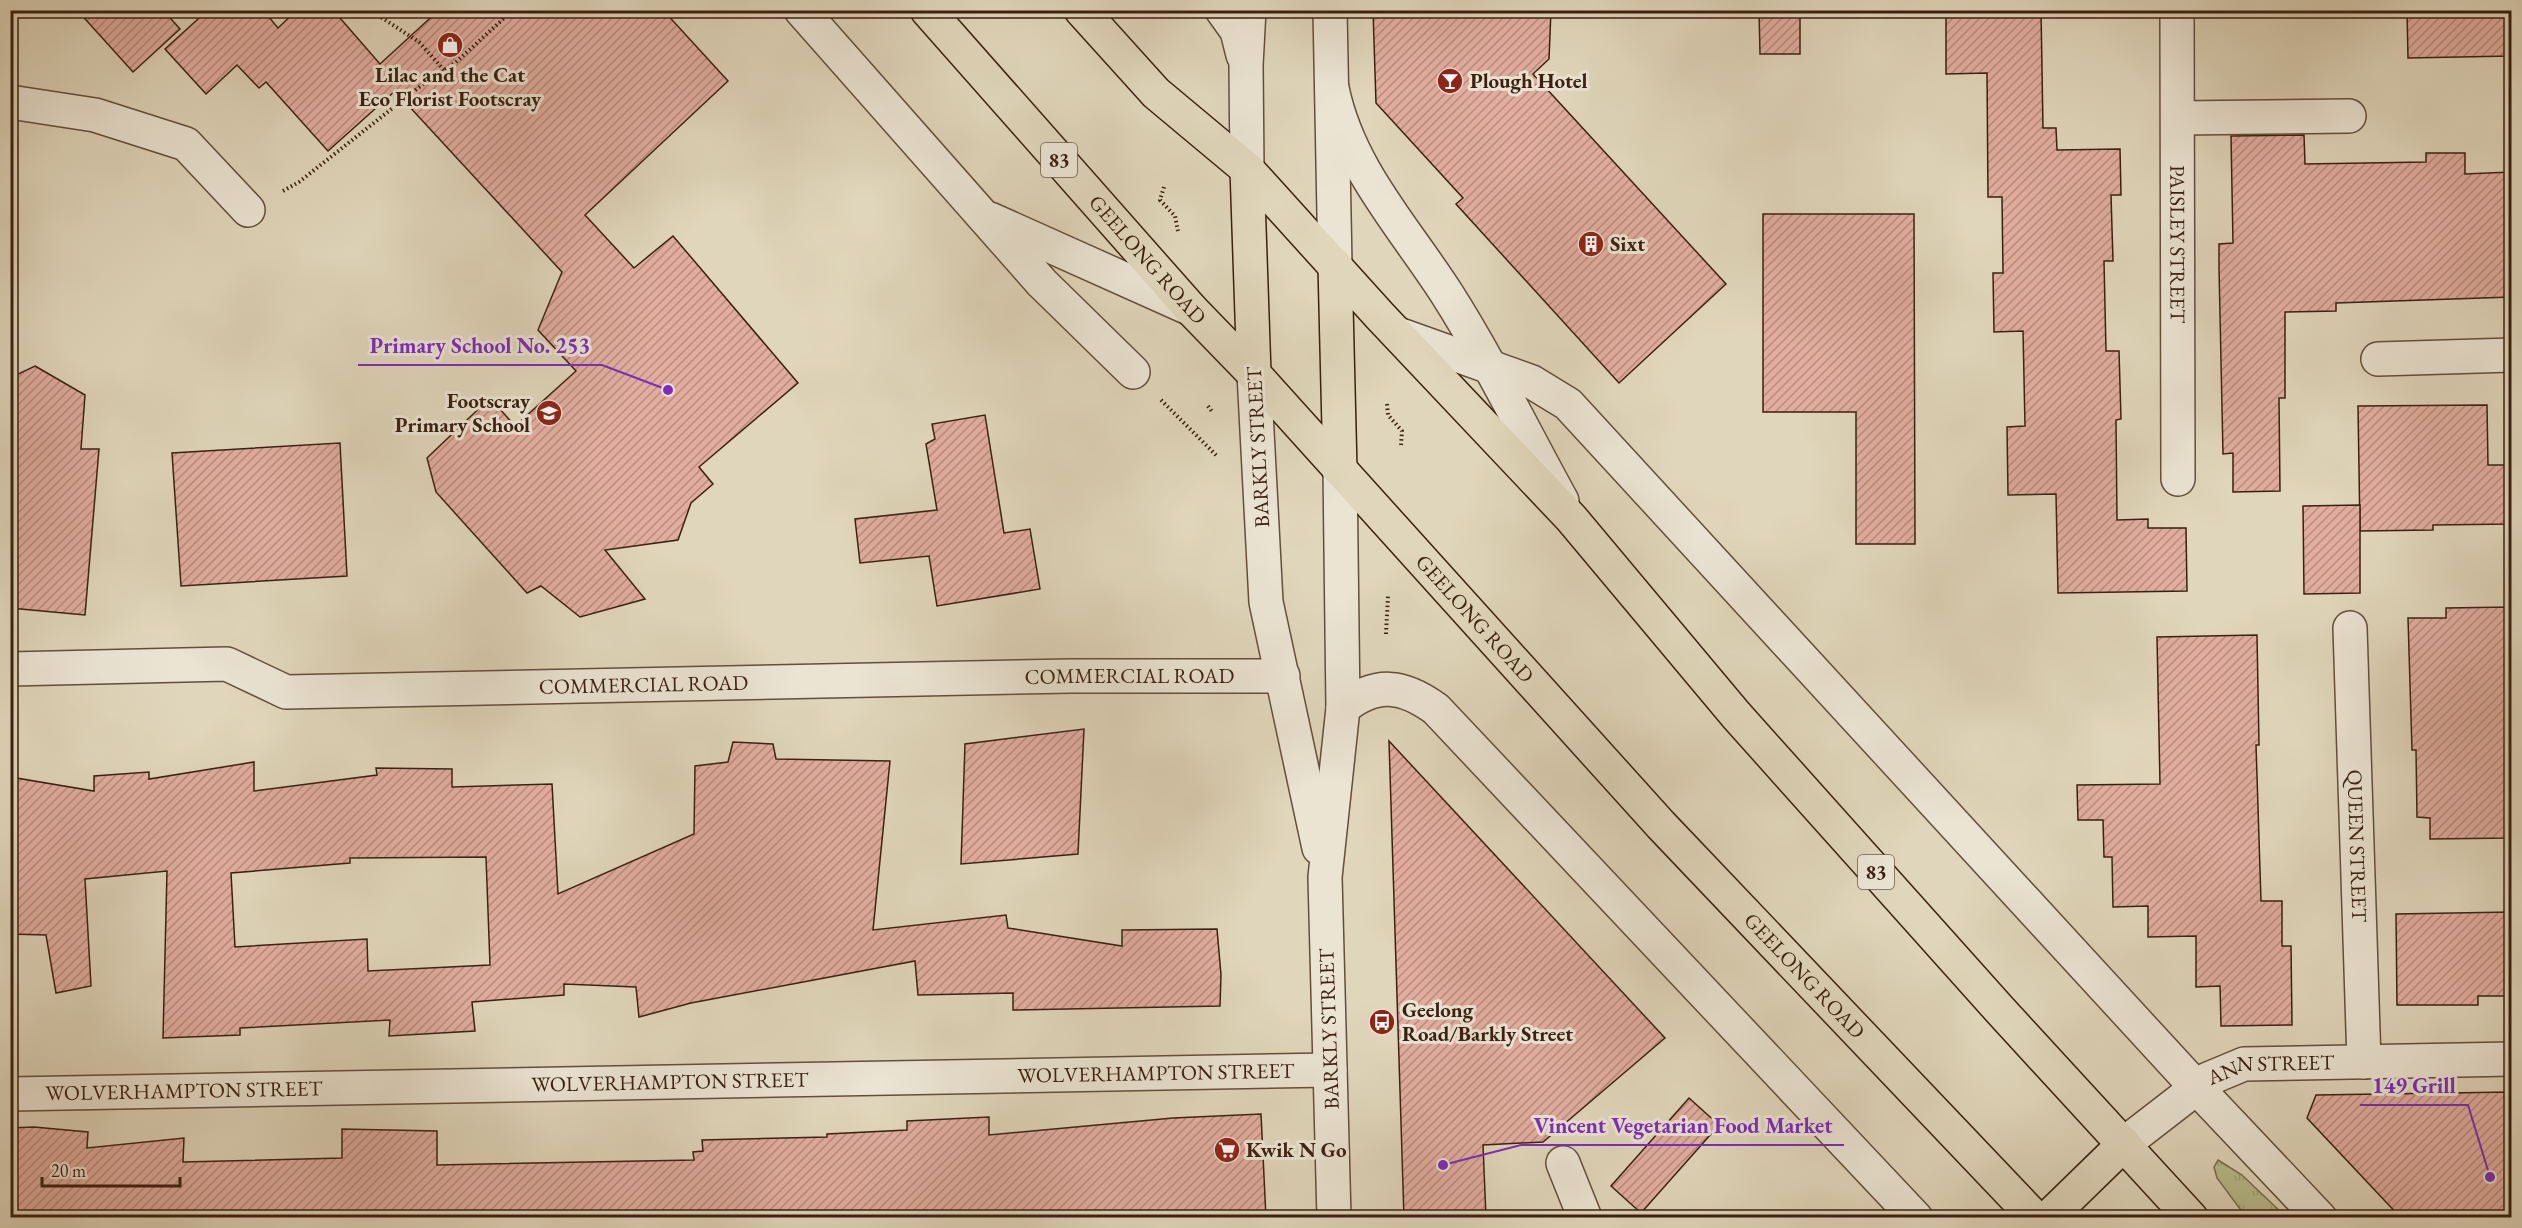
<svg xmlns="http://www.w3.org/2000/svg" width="2522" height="1228" font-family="'EB Garamond',serif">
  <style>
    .grass { fill: url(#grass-tufts); stroke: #796e4e; stroke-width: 1.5 }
    .building { fill: url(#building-hatch); stroke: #392110; stroke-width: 1.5; fill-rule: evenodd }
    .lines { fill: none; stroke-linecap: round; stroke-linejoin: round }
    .minor-casing { stroke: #634e3b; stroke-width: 36 }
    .highway-casing { stroke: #392110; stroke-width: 36 }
    .path { stroke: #392110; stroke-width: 4; stroke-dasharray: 1.5 3; stroke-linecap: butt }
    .minor { stroke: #ebe4d3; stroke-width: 33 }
    .highway { stroke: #e0d6bb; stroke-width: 33 }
    .labels { text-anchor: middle; stroke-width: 6; stroke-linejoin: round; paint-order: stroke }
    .shield { fill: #ebe4d3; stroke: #6e5c4a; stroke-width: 1.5 }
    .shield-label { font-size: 20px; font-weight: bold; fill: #392110 }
    .poi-label { font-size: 21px; font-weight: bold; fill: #392110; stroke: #ebe4d3; text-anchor: start }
    .street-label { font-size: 21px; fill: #392110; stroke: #ebe4d3 }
    .leader { fill: none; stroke: #7b2cbf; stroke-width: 2 }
    .callout-dot { fill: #7b2cbf; stroke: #ebe4d3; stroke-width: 2 }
    .callout-label { font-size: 22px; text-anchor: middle; font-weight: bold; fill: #7b2cbf; stroke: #ebe4d3; stroke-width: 6; stroke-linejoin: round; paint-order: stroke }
  </style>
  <defs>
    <pattern id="grass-tufts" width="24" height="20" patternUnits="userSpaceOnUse" patternTransform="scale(1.5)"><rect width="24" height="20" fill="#b9bc8b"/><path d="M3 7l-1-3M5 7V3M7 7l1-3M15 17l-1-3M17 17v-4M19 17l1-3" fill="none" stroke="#a0a177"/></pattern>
    <pattern id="building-hatch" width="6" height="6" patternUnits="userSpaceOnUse" patternTransform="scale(1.5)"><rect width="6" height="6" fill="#e2ad9f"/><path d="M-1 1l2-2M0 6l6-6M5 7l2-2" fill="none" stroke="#b88c80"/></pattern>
  </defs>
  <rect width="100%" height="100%" fill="#e0d6bb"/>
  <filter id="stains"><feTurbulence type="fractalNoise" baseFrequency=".00333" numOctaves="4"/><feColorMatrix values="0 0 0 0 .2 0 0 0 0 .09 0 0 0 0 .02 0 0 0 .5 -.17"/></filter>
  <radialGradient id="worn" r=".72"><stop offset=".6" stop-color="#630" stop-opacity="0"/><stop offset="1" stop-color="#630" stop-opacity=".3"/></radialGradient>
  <!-- grass -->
  <path class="grass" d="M2218,1160L2242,1175L2286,1217H2246L2217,1178L2214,1167Z"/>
  <!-- building -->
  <g class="building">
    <path d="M77,10H163L180,29L133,72Z"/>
    <path d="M208,10H263L278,28L297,10H333L380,64L439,10H663L728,81L585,215L634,268L673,236L798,383L699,467L713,484L691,503L678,540L605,550L645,599L580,617L541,586L527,593L436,492L427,458L490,398L515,426L576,371L538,330L562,272L395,91L328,151L266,82L259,88L237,65L206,94L165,49Z"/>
    <path d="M1373,10H1551L1549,59L1533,74L1726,284L1619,383L1456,204L1463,198L1376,103Z"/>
    <path d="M1759,10H1800V54H1760Z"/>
    <path d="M1946,10H2041L2043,128H2056L2057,150L2120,149L2121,195H2111L2113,261H2104L2106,351H2119L2121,419L2116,420L2117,520L2148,519V528H2186L2187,591L2058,593L2056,494L2008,495L2007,427L2025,426L2023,331L1994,332L1993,273H2003L2002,197H1988L1987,73L1946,74Z"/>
    <path d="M2407,10H2511V56L2408,58Z"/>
    <path d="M2304,135L2305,164L2426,162V153H2465V174L2511,172V297L2336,303V311L2285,312V398H2279L2280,491L2233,492V453L2223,454L2219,268V244L2233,243L2231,136Z"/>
    <path d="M1763,214H1914L1915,544H1856V412H1763Z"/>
    <path d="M35,366L85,395L81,449H99L85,615L10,608V384L16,375Z"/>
    <path d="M2487,405L2488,465H2511V524L2433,525V530L2360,531L2358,406Z"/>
    <path d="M985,415L1004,533L1030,529L1040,589L937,606L929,556L860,563L855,519L937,510L926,444L935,439L932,424Z"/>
    <path d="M340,443L347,576L181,586L172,453Z"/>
    <path d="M2360,505V593L2304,594L2303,506Z"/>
    <path d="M2511,607V838L2430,839V818L2417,817L2416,750H2412L2408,618H2446V608Z"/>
    <path d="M2257,635L2259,745H2256L2261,901H2282V946H2291L2292,1025L2221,1026L2220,986L2196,987V936L2148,937V906L2113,907L2112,857H2104L2103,820H2078L2077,785L2160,784L2157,637Z"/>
    <path d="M1084,729L1078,854L961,864L965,744Z"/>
    <path d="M1389,741L1665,1038L1543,1142L1483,1145L1486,1218H1404Z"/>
    <path d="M733,742L773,744L776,759L890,761L873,930L1006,915L1008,928L1122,946V930L1217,929L1221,975L1220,1006L1013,1010V993L918,995L915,961L691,1003L639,1017L636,987L564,984V995L472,1002L475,1031L389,1036L390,1020L240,1028V1035L163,1038L167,871L85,879L91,986L56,993L46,935L10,934V777L94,791V776L149,772V779L254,762V791L377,775L376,768L452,769V787L552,784L558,894L694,834L695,766L728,762ZM486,857L490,965L368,971L367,939L235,947L231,873L350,863V858Z"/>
    <path d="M2511,912V996H2478V1005H2397L2396,914Z"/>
    <path d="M2511,1092V1218H2401L2307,1118L2316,1095Z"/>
    <path d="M1689,1098L1719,1125L1641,1213L1611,1186Z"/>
    <path d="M1261,1114L1266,1218H10V1128L34,1127L88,1132L87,1148L184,1138L183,1162L342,1158V1129L437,1131V1165L694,1160L693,1152L703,1151L702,1140L827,1137V1134L907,1130V1121L989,1117V1135L1173,1118Z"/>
  </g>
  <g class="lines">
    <!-- minor casing -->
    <g class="minor-casing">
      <g id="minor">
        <path d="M801,10L1042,283L1133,372"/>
        <path d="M1222,10L1237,31L1243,55"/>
        <path d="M1330,10L1335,265"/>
        <path id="s1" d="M2177,10L2178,479"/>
        <path d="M1332,88C1348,168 1404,227 1447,294C1489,360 1524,432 1562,501"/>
        <path d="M10,102L95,115L186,144L248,210"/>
        <path d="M2178,118L2349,116"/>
        <path d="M1247,169L1246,65L1249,10"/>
        <path d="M990,219L1191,309"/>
        <path d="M1398,334L1532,382L1568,404L2196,1087L2320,1218"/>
        <path d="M2378,359L2512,355"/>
        <path d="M1254,374L1266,602L1319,848"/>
        <path id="s2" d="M2350,628L2364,1062"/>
        <path id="s3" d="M10,669L227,664L286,692L1071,676H1283"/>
        <path d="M1343,708C1376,681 1403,685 1436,709L1916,1218"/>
        <path id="s4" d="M10,1094L1330,1070"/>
        <path id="s5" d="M2124,1144L2208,1079L2244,1064L2512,1059"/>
        <path d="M1563,1163L1585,1218"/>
        <path d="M1334,1218L1325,877L1343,708L1340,470"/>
      </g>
    </g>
    <!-- highway casing -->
    <g class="highway-casing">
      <g id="highway">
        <path id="s6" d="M927,10L1191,309L1254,374L1661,825L2035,1218"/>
        <path d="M1081,10L1156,93L1247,169L1380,316L1571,518L1736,715L2000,1010L2191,1218"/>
        <path d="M1247,169L1254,374"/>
        <path d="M1335,265L1340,470"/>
        <path d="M2048,1218L2124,1144"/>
      </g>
    </g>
    <!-- path -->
    <g class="path">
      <path d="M370,10L419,42L444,70"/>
      <path d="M1164,187L1160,200L1175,216L1178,231"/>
      <path d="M283,191L299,182L427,81L455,63L513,10"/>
      <path d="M1161,400L1217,456"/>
      <path d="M1387,404L1388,415L1402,431L1401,445"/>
      <path d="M1208,406L1213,413"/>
      <path d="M1386,634L1388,596"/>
    </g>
    <!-- minor -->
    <use href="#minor" class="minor"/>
    <!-- highway -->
    <use href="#highway" class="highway"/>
  </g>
  <!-- icons -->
  <defs>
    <g id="shop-disc" transform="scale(1.35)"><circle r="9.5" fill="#8f2418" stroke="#ebe4d3"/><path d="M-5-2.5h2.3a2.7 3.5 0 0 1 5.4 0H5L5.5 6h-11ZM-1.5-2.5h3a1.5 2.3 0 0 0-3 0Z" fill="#fff"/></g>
    <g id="bar-disc" transform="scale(1.35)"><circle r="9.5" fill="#8f2418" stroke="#ebe4d3"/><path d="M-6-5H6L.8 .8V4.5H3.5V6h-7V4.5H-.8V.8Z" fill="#fff"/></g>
    <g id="building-disc" transform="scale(1.35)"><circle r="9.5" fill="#8f2418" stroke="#ebe4d3"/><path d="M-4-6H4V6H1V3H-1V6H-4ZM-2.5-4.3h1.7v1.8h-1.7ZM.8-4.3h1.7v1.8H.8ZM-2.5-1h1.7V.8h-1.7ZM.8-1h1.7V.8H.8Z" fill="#fff"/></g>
    <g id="school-disc" transform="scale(1.35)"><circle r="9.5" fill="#8f2418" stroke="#ebe4d3"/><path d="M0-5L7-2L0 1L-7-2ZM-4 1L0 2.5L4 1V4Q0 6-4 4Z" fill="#fff"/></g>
    <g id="bus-disc" transform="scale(1.35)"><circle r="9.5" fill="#8f2418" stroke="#ebe4d3"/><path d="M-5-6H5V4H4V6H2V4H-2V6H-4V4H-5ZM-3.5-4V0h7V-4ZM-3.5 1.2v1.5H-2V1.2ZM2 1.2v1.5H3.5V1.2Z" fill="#fff"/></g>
    <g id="supermarket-disc" transform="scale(1.35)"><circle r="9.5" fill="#8f2418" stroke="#ebe4d3"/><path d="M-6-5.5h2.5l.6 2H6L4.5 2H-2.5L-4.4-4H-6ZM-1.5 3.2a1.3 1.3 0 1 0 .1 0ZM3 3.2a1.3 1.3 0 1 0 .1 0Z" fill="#fff"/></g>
  </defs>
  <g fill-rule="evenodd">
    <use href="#shop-disc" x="450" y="45"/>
    <use href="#bar-disc" x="1450" y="81"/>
    <use href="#building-disc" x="1591" y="244"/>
    <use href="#school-disc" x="549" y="413"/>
    <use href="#bus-disc" x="1382" y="1022"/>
    <use href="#supermarket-disc" x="1227" y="1150"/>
  </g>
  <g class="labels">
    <!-- shield labels -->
    <g class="shield">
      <rect x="1041" y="143" width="36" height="34" rx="4.5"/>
      <rect x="1858" y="855" width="36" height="34" rx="4.5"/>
    </g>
    <g class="shield-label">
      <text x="1059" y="167">83</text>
      <text x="1876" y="879">83</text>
    </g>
    <!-- poi labels -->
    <g class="poi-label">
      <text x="450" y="82" text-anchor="middle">Lilac and the Cat<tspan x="450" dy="24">Eco Florist Footscray</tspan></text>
      <text x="1470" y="88">Plough Hotel</text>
      <text x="1610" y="251">Sixt</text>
      <text x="530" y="408" text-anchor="end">Footscray<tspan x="530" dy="24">Primary School</tspan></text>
      <text x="1402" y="1017">Geelong<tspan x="1402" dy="24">Road/Barkly Street</tspan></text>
      <text x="1246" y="1157">Kwik N Go</text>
    </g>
    <!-- street labels -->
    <g class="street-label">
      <text dy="7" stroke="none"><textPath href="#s1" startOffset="234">PAISLEY STREET</textPath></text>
      <text dy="7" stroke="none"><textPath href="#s6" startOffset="333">GEELONG ROAD</textPath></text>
      <text transform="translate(1258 447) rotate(-93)" y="7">BARKLY STREET</text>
      <text dy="7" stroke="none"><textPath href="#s6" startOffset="819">GEELONG ROAD</textPath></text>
      <text dy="7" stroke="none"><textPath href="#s3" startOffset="1126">COMMERCIAL ROAD</textPath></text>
      <text dy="7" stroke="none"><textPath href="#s3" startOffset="640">COMMERCIAL ROAD</textPath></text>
      <text dy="7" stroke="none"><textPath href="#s2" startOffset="218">QUEEN STREET</textPath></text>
      <text dy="7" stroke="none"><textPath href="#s6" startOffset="1305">GEELONG ROAD</textPath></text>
      <text transform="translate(1329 1029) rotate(-92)" y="7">BARKLY STREET</text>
      <text dy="7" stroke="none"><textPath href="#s4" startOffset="1146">WOLVERHAMPTON STREET</textPath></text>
      <text dy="7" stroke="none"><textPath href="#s5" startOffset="171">ANN STREET</textPath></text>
      <text dy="7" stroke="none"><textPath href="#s4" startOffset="660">WOLVERHAMPTON STREET</textPath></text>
      <text dy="7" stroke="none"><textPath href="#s4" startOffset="174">WOLVERHAMPTON STREET</textPath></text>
    </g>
  </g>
  <!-- callouts -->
  <path class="leader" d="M668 390L602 365H358M2490 1177L2468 1105H2360M1443 1165L1521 1145H1844"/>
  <g class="callout-dot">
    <circle cx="668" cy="390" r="6"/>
    <circle cx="2490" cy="1177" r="6"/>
    <circle cx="1443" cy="1165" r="6"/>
  </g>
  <g class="callout-label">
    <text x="480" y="353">Primary School No. 253</text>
    <text x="2414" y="1093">149 Grill</text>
    <text x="1683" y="1133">Vincent Vegetarian Food Market</text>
  </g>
  <!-- margin -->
  <rect width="2522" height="1228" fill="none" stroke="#e0d6bb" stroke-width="36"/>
  <rect x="12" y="12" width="2498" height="1204" fill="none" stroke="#392110" stroke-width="3"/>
  <rect x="18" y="18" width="2486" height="1192" fill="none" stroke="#392110" stroke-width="1.5"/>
  <!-- scale -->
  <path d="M42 1177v9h138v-9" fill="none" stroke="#392110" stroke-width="3"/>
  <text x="51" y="1177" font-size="18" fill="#392110" stroke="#ebe4d3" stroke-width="4.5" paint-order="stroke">20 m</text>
  <rect width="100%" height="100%" filter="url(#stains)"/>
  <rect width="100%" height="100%" fill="url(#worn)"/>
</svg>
